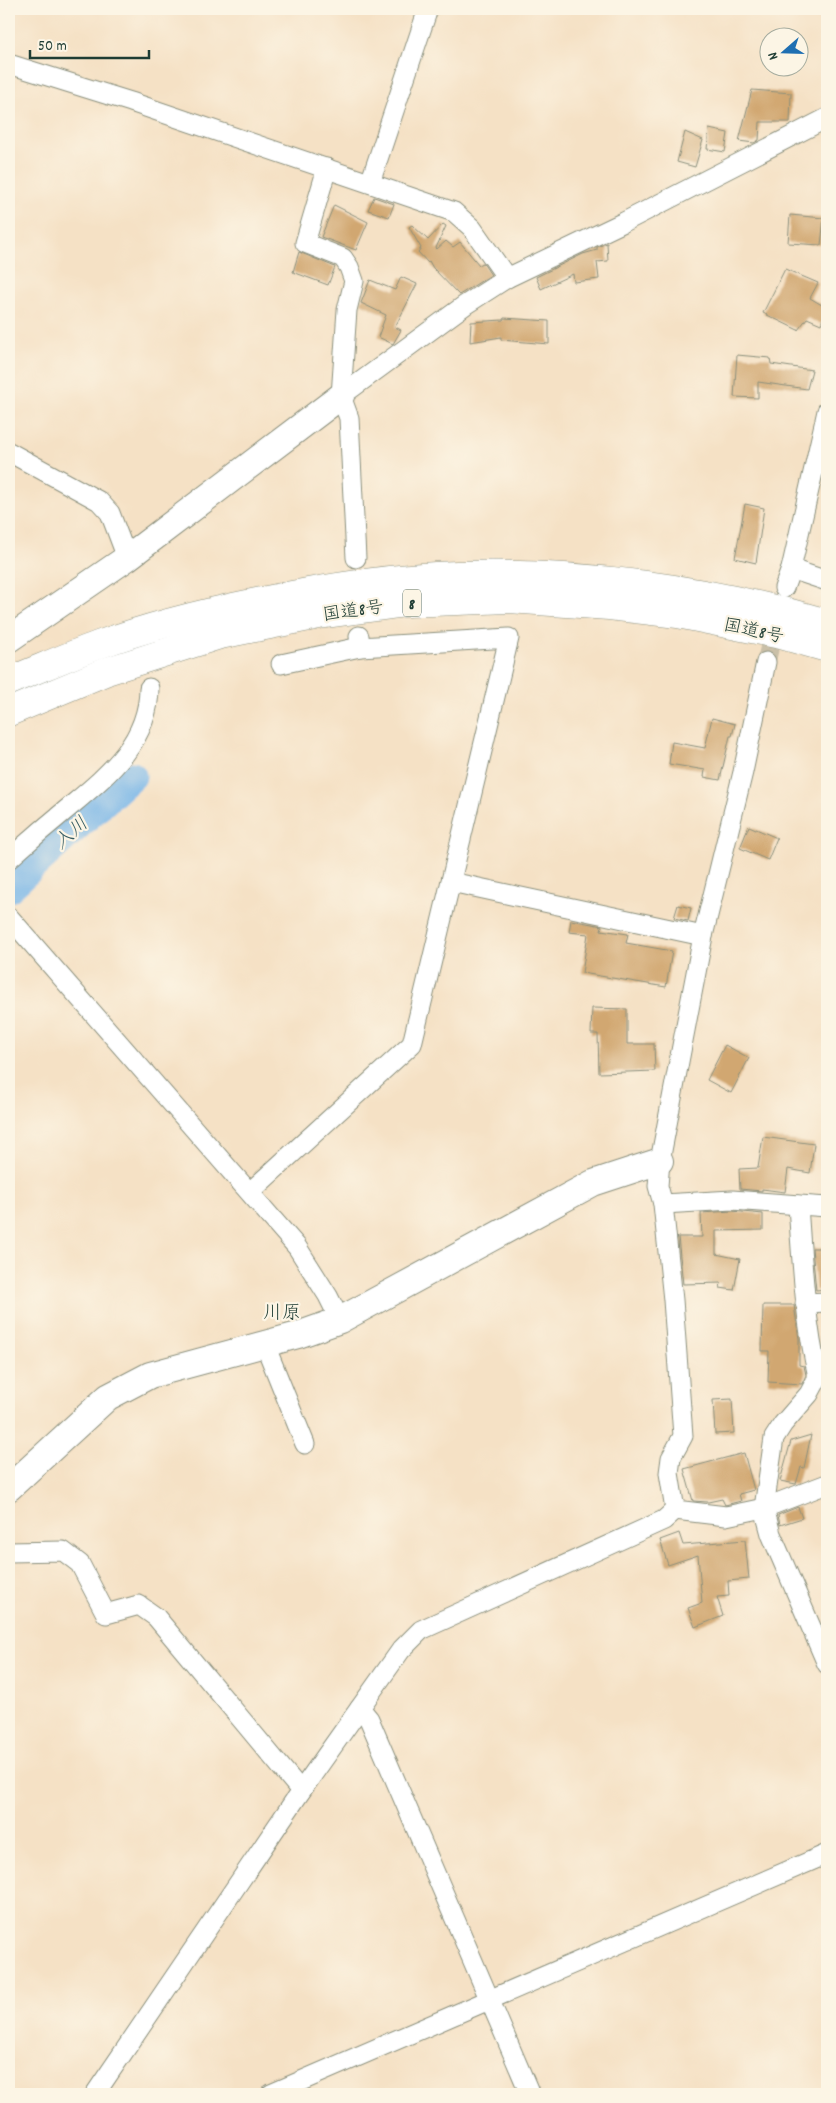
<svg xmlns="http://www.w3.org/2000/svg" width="836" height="2103" font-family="Dekko,'Klee One',sans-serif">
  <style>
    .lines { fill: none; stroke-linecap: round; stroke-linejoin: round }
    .river { stroke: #74b4e8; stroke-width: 29 }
    .building { fill: #d1a771 }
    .street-tunnel { stroke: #cac0a8; stroke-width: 19; stroke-dasharray: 19 9; stroke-linecap: butt }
    .street-casing { stroke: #8a8f7c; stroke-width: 21 }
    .secondary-casing { stroke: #8a8f7c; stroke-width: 28 }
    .highway-casing { stroke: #8a8f7c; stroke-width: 29 }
    .street { stroke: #fff; stroke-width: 19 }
    .secondary { stroke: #fff; stroke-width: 26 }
    .highway { stroke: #fff; stroke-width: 28 }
    .labels { text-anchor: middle; stroke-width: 4.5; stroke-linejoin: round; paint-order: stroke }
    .shield { fill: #fcf5e5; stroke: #617469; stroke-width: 1 }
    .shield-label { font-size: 16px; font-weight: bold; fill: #1f3d34 }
    .street-label { font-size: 18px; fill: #1f3d34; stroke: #fcf5e5 }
    .water-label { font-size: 19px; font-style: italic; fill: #345b61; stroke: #fcf5e5 }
    .neighbourhood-label { font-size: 19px; fill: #1f3d34; stroke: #fcf5e5 }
  </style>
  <rect width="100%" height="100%" fill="#fcf5e5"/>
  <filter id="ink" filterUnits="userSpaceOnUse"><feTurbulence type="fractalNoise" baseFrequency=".02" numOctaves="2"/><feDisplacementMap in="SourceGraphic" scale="10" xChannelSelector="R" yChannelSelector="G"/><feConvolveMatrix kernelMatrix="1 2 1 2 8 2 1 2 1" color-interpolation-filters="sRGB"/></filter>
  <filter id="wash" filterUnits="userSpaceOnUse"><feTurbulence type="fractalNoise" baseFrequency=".0096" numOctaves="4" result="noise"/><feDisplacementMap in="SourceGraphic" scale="20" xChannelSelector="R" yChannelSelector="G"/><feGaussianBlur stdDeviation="1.12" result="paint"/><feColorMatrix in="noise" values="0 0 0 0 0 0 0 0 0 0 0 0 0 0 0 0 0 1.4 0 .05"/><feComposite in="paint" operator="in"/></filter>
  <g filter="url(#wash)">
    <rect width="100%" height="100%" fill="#f5e1c5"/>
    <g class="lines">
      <!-- river -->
      <path class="river" d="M9,888L132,776"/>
    </g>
    <g id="blocks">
      <!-- building -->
      <g class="building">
        <path d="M752,90L791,93L790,122H760L759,140L754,143L739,141Z"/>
        <path d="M709,129L728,133L725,152L707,149Z"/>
        <path d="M685,132L703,140L695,167L677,162Z"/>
        <path d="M374,197L394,204L389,217L368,210Z"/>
        <path d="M334,205L368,222L356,250L321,237Z"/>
        <path d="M790,215L824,218L821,245L788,243Z"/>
        <path d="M443,224L446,226L436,248L437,249L446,241L453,247L460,242L479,265L483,263L491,275L459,295L433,268L429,261L428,263L418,252L421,248L409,227L412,225L428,240Z"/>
        <path d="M607,243L608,261L597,262L599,279L574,282L573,274L541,289L536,277L583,254L597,250V247Z"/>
        <path d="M299,252L335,267L328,285L293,272Z"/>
        <path d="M785,269L818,283L810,298L827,308L821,324L807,318L798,330L763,313Z"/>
        <path d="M401,277L417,284L395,327L401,330L393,344L378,337L386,315L361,303L370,280L395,290Z"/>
        <path d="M504,318L549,321V344L501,340V337L470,342L471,322L503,320Z"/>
        <path d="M737,355L770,358L771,364L812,370L807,389L758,382V398L734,397Z"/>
        <path d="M745,504L764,508L756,563L735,558Z"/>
        <path d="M712,718L735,724L732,736H730L720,780L704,777L705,770L669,764L672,742L705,748Z"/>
        <path d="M749,826L777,838L768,860L740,848Z"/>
        <path d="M678,905L691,908L688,921L674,918Z"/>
        <path d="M571,920L602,926L601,930L628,934L626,943L672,951L666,987L582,973L588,934L569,932Z"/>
        <path d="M592,1008L627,1009V1044H654L655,1071L599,1073L598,1034H591Z"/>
        <path d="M725,1045L749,1058L731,1093L707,1080Z"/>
        <path d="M763,1137L814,1144L810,1173L788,1169L785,1192L762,1189V1191L740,1189L739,1169L758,1168Z"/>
        <path d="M732,1211L763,1214V1230L716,1231V1254L740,1259L734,1290L720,1288L721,1283L683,1284L678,1237H702L701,1213Z"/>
        <path d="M812,1248H827V1289L816,1290Z"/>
        <path d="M763,1305H794L799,1339V1365L804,1366L806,1375L802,1384L768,1382L769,1351H762Z"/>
        <path d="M732,1399L734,1433L715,1434L713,1400Z"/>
        <path d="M811,1435L804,1468L801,1467L796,1484L780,1481L791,1441Z"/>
        <path d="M744,1453L754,1490L739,1494L741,1501L725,1505L722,1499L708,1502L693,1501L684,1469Z"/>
        <path d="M798,1507L802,1518L780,1525L778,1515Z"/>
        <path d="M679,1533L683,1545L745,1540L749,1579L728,1581L729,1596L717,1597L723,1616L695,1627L688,1608L702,1603L698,1555L668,1565L660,1540Z"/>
      </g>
    </g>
  </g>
  <g filter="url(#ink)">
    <use href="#blocks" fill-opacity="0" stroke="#8a8f7c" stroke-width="1"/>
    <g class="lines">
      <!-- street-tunnel -->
      <path class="street-tunnel" d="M766,662L776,622"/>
      <!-- street casing -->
      <g class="street-casing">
        <g id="street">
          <path d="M9,64L131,102L454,212L472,228L507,278"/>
          <path d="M327,168L305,243L343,258L349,267L354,281L347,310L341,396L349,418L356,558"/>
          <path d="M370,183L428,9"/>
          <path d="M341,396L465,305L507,278L624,222L827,118"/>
          <path d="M9,452L99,501L110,513L127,558"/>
          <path d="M791,569L827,581"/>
          <path d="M784,588L791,569L827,411"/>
          <path d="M281,664L360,647"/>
          <path d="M9,859C30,840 51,822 73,804C110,773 149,740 149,688"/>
          <path d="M451,882L703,936"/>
          <path d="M9,917L297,1247L328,1296L340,1320"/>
          <path d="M250,1192L412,1044L509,638L360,647L359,636"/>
          <path d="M663,1204L732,1200L827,1207"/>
          <path d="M798,1205C802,1263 805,1320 818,1377L809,1394L783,1424L774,1438L764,1508L771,1534L827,1664"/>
          <path d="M805,1303L827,1302"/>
          <path d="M265,1345L305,1444"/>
          <path d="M675,1510L669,1473L671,1458L683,1436L673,1300L663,1204L658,1186L660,1161L703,936L743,772L766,662"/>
          <path d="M675,1510L726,1516L764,1508L827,1484"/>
          <path d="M9,1552L63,1551L80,1564L106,1614L139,1605L156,1617L301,1791"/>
          <path d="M360,1708L369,1719L530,2094"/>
          <path d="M95,2094L301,1791L401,1650L421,1630L664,1520L675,1510"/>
          <path d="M271,2094L827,1854"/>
        </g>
      </g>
      <!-- secondary casing -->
      <g class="secondary-casing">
        <g id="secondary">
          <path d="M9,639L127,558L341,396"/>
          <path d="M9,1488L108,1397L150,1375L298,1335L340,1320L593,1183L660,1161"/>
        </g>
      </g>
      <!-- highway casing -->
      <g class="highway-casing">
        <g id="highway">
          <path d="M9,681C39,669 68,656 98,645C150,626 203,613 257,602C323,588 390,577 457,575C579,571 710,589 827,623"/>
          <path d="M9,712L107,671L220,635L319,615L406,603L509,599L609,606L678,614L781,635L827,648"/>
        </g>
      </g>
      <!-- street -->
      <use href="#street" class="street"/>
      <!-- secondary -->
      <use href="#secondary" class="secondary"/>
      <!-- highway -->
      <use href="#highway" class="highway"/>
    </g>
  </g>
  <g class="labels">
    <!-- shield labels -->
    <rect class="shield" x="403" y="589.5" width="18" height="27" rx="4"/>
    <g class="shield-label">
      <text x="412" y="609">8</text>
    </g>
    <!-- street labels -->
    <g class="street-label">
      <text transform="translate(353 610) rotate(-8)" y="6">国道8号</text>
      <text transform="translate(754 630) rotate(12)" y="6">国道8号</text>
    </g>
    <!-- water labels -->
    <g class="water-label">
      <text transform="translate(70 832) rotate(-42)" y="7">入川</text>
    </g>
    <!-- neighbourhood labels -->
    <g class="neighbourhood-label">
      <text x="282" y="1318">川原</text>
    </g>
  </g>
  <!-- margin -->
  <rect width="836" height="2103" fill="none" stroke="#fcf5e5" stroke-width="30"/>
  <!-- north arrow -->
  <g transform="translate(784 52) rotate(250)"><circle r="24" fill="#fcf5e5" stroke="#a4ab9e"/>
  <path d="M0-4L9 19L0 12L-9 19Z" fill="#1f6fb2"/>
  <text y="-8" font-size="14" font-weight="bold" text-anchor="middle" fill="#1f3d34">N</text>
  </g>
  <!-- scale -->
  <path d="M30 50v8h119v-8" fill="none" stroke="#1f3d34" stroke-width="2.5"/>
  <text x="38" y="50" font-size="15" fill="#1f3d34" stroke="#fcf5e5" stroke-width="4" paint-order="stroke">50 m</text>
</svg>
